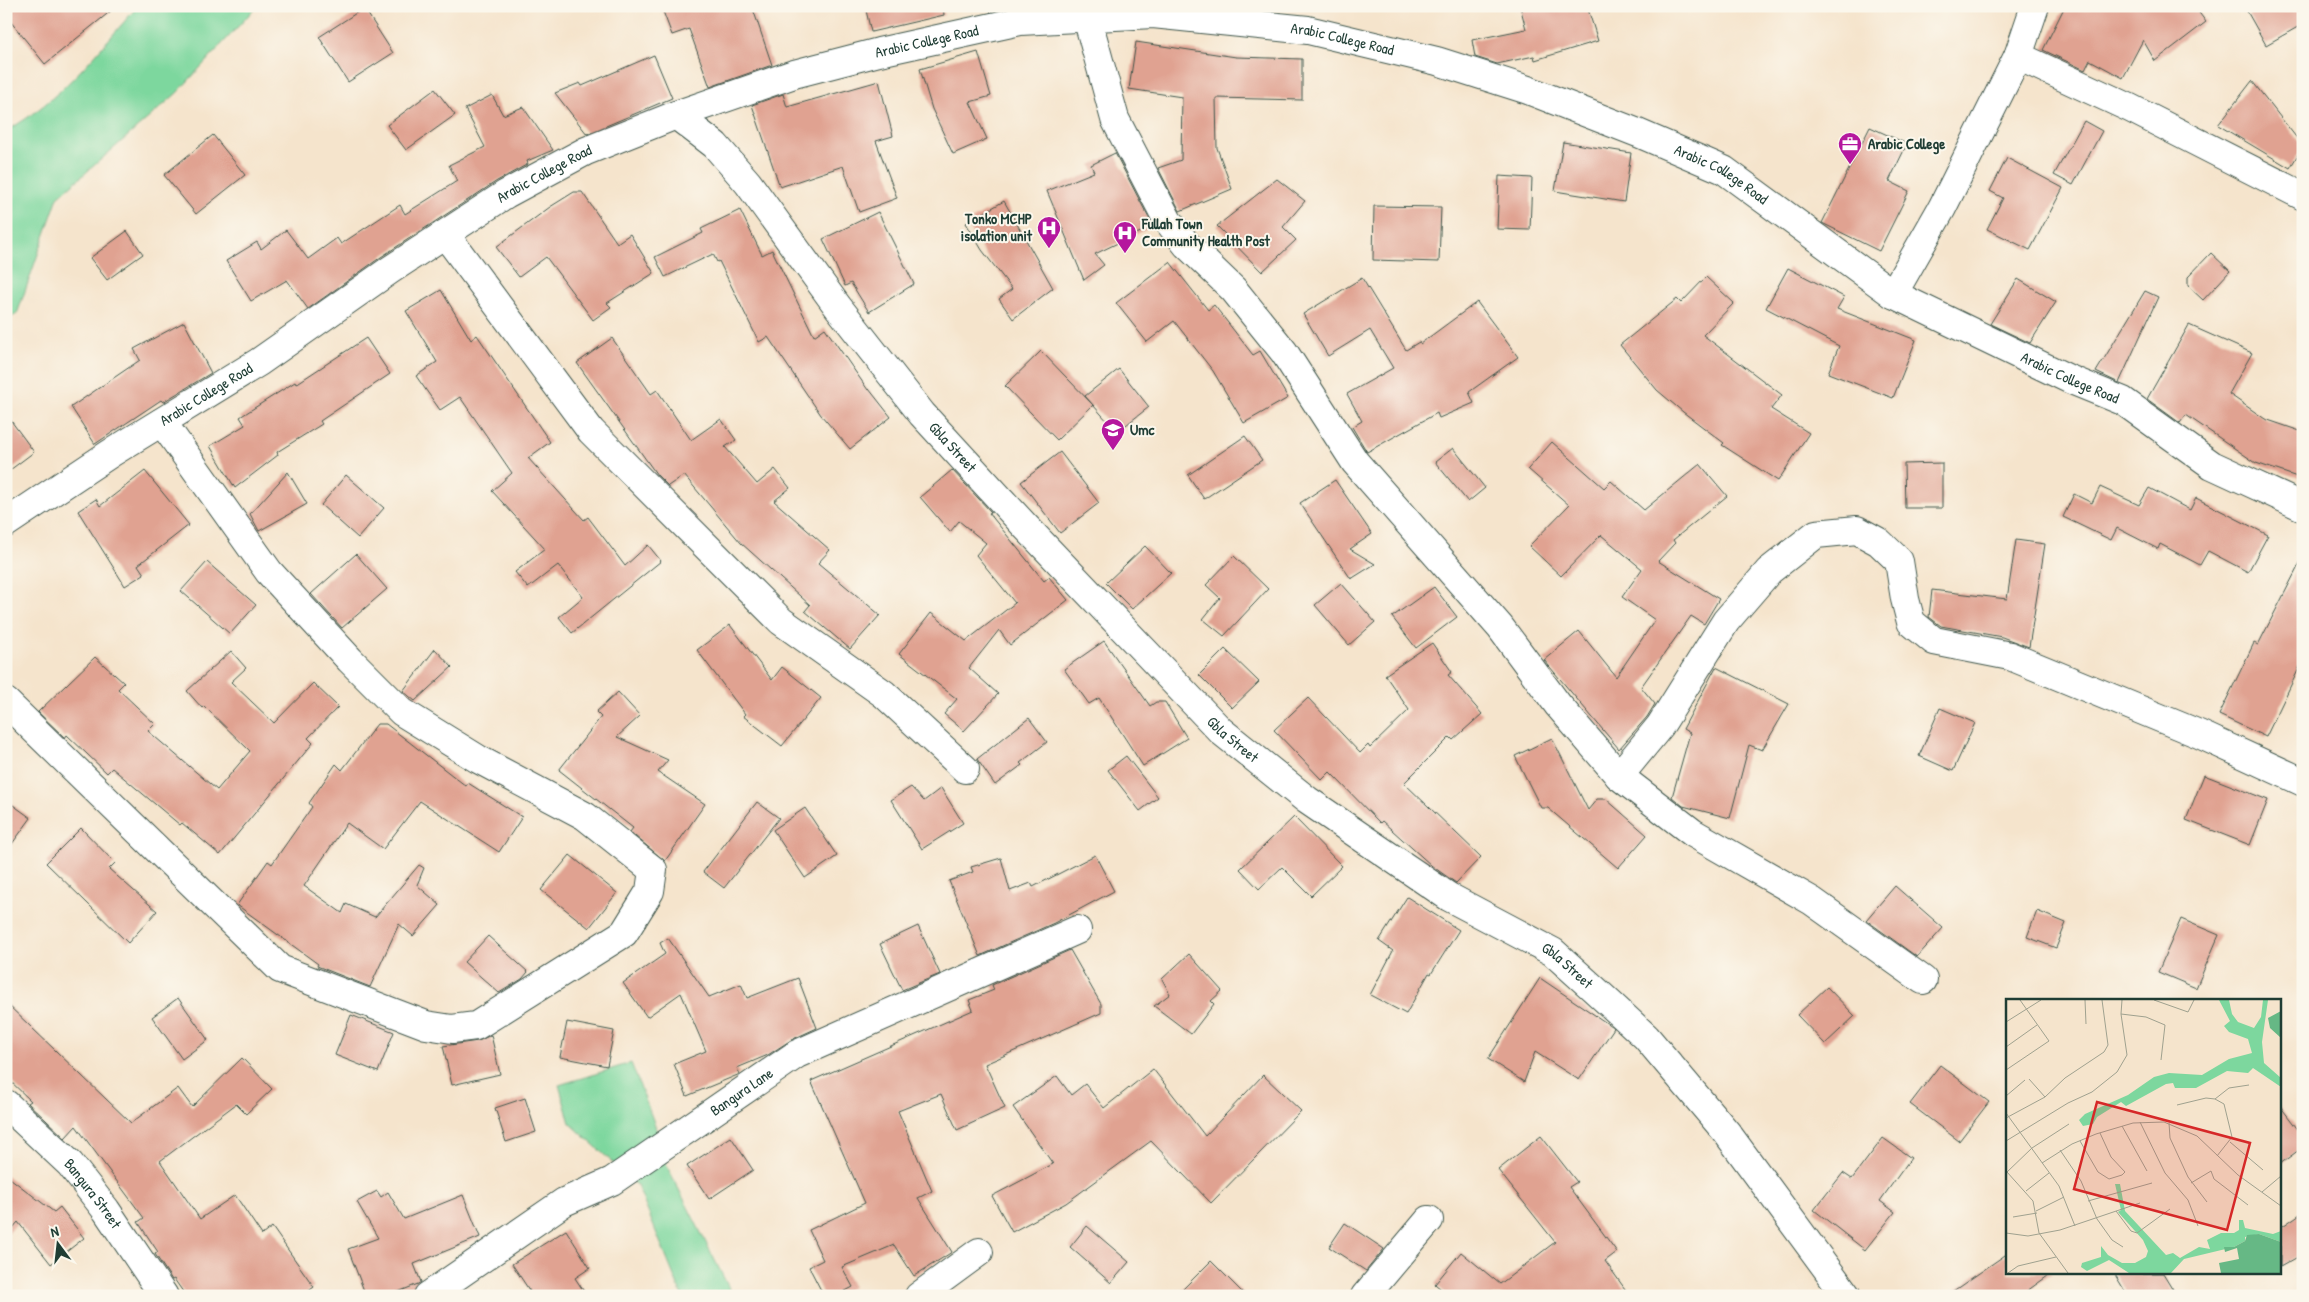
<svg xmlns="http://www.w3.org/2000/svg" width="2309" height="1302" font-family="'Patrick Hand',sans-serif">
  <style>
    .green { fill: #7dd79e; stroke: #4e8a69 }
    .building { fill: #e0a291 }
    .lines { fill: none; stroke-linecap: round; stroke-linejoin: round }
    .minor-casing { stroke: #3f564b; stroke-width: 30 }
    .minor { stroke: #fff; stroke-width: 28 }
    .labels { text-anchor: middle; stroke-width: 4; stroke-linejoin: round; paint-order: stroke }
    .street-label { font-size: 15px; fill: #1f3d34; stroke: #fbf7ec }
    .poi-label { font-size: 15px; font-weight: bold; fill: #1f3d34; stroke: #fbf7ec; text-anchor: start }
    .inset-road { fill: none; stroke: #9fa18f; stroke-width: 1 }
    .view { fill: #d62828; fill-opacity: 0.15; stroke: #d62828; stroke-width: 2.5 }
    .inset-edge { fill: none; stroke: #1f3d34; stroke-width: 2.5 }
  </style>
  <rect width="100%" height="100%" fill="#fbf7ec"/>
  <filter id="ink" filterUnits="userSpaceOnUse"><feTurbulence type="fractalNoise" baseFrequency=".02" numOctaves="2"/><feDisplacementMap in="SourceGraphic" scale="10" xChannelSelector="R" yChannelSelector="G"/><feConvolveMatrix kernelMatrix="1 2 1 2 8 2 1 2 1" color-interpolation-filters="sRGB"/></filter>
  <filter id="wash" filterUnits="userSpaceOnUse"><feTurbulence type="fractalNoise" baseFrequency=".0096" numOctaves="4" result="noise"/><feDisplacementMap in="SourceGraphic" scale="20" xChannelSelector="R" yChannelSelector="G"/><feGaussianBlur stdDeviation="1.12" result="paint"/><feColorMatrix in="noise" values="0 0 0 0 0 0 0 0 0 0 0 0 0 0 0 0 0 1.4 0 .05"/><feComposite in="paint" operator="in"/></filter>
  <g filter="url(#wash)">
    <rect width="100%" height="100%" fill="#f5e4cc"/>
    <!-- green -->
    <g class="green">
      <path d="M138,6H257L177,93L58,197L17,314L6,320V131C59,102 98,51 138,6Z"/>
      <path d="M631,1063L655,1125L666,1164L733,1296H682L637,1185L570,1123L559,1085Z"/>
    </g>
    <g id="blocks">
      <!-- building -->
      <g class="building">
        <path d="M6,6H117L45,64L6,16Z"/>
        <path d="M661,6H752L772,65L710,87L689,29L672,35Z"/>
        <path d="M865,6H943L944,15L871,32Z"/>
        <path d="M1520,6H1587L1598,41L1535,60L1534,56L1497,64L1475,57L1472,40L1526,29Z"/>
        <path d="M2065,6H2194L2206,22L2155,61L2143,40L2123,78L2090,60L2085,70L2043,50Z"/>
        <path d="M2244,6H2303V24L2266,45Z"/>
        <path d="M364,8L393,53L348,82L319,37Z"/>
        <path d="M1136,42L1236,57L1302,59V100L1216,98L1217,148L1232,189L1180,211L1158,168L1181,160L1182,97L1129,89Z"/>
        <path d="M978,52L991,96L970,102L987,139L953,154L932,109L920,69Z"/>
        <path d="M654,55L672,98L587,134L555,93L580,83L582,86Z"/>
        <path d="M879,81L893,136L876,141L897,198L859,212L843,166L780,187L752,105L783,94L787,107Z"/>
        <path d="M2252,81L2303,146L2290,168L2218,125Z"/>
        <path d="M435,89L455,115L406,150L387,125Z"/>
        <path d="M492,95L503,115L523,107L553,150L527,161L528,164L497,181L381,257L308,309L287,280L251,301L226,261L257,242L261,249L286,230L308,259L337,238L341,244L400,205L405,214L457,181L449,165L485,147L465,109Z"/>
        <path d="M2084,121L2102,131L2073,185L2054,175Z"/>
        <path d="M1870,127L1907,144L1889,181L1909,191L1879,251L1822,223Z"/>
        <path d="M213,135L245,175L196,214L164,175Z"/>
        <path d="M1563,142L1631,153L1624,202L1555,191Z"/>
        <path d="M1115,153L1153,226L1095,254L1104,265L1084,280L1047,191L1094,172L1091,165Z"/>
        <path d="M2007,158L2063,188L2030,250L1987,229L2003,198L1990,191Z"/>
        <path d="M1499,176L1532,178L1530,230L1497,229Z"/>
        <path d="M1277,179L1305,201L1283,227L1296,240L1262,272L1217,226Z"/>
        <path d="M574,192H582L617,243L630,234L654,273L607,303L611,307L593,320L546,257L519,277L496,247L550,207Z"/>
        <path d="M1004,201L1053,288L1013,319L999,299L1012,289L982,250L966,223Z"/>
        <path d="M1374,206L1441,207L1439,262L1373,260Z"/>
        <path d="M740,210L762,255L772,250L814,336L825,328L868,390L869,389L891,417L850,449L821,415L768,337L759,342L719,261L717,262L713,254L665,277L655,257L703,233L701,229Z"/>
        <path d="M878,212L914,284L869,312L851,283L845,286L823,239Z"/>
        <path d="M127,231L143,254L107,280L90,258Z"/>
        <path d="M2211,253L2230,271L2203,300L2188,286V277Z"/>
        <path d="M1170,262L1208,310L1214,305L1253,355L1260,351L1288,398L1244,423L1213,371L1174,321L1147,342L1116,303Z"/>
        <path d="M1788,268L1844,297L1837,309L1916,340L1893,398L1828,373L1839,346L1766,308Z"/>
        <path d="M1706,277L1734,303L1703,335L1782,395L1771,409L1809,433L1778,481L1722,445L1724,443L1683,412L1657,390L1620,345L1677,299L1681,303Z"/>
        <path d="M1362,278L1406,350L1419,342L1420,344L1477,302L1518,357L1469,392L1474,403L1439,418L1437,413L1367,452L1352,427L1362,421L1347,394L1393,368L1370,330L1328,356L1303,314Z"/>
        <path d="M2018,279L2056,302L2030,343L1990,324Z"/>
        <path d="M441,290L471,340L477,335L550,442L528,458L584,520L588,517L625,566L648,545L661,561L572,633L559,617L583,597L558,565L528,588L515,572L545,549L492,491L512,473L460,397L440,410L416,376L437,362L406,311Z"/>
        <path d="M2145,291L2158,297L2119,383L2096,372Z"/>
        <path d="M184,322L211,373L163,402L161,400L95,444L71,407L140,360L134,349Z"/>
        <path d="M2189,325L2252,353L2229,394L2265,419L2303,432V479L2256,463L2186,415L2180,423L2147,399Z"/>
        <path d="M366,338L390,374L320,421L322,424L277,452L278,455L235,488L210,446L245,425L240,417L295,382L296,384Z"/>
        <path d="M612,338L651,394L657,390L691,440L721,419L736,440L725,447L757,484L775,469L790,488L774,501L830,550L818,563L880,615L850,649L805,611L810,605L741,543L684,475L668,486L657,475L577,363Z"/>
        <path d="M1041,351L1093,405L1057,440L1005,386Z"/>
        <path d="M1119,369L1149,407L1117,432L1085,396Z"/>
        <path d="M6,414L34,452L6,473Z"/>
        <path d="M1245,436L1262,460L1204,499L1188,475Z"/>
        <path d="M1552,442L1604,488L1611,481L1644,510L1700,464L1727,496L1673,540L1675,543L1658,561L1719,599L1704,624L1691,616L1641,687L1655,704L1647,717L1619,749L1544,660L1579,631L1616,677L1655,620L1622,597L1642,569L1601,535L1561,576L1529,546L1569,505L1528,469Z"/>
        <path d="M1453,448L1485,488L1468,502L1435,462Z"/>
        <path d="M1060,452L1099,503L1060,533L1021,482Z"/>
        <path d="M1942,463V508H1905L1904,464Z"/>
        <path d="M952,470L991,512L989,513L1044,581L1049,577L1068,600L1010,645L999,630L969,668L998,694L964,731L944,714L957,699L899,654L931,613L966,641L1015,603L976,555L986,543L959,521L950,532L920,497Z"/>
        <path d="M145,471L189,525L138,565L144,574L125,586L78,511L96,499L100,506Z"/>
        <path d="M288,472L307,504L259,531L250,514Z"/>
        <path d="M346,475L384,508L358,538L321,505Z"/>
        <path d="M1335,480L1372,534L1350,549L1375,564L1351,579L1300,503Z"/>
        <path d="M2100,487L2139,505L2149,488L2190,510L2196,498L2268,535L2248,572L2208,551L2200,565L2160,544L2158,549L2117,528L2111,540L2063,517L2074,494L2092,503Z"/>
        <path d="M2016,540L2045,544L2029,647L2002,637L1941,626L1929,617L1932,590L2007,599Z"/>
        <path d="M1145,546L1171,573L1132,609L1106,583Z"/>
        <path d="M356,554L387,589L342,628L311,594Z"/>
        <path d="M1234,556L1268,589L1224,636L1203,619L1220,598L1206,585Z"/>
        <path d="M2303,557V660L2266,737L2219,715L2254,643L2258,645Z"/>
        <path d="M207,562L256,605L230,634L181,591Z"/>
        <path d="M1341,583L1375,622L1349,645L1315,605Z"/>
        <path d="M1434,587L1457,617L1416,648L1392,617Z"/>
        <path d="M730,625L772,680L782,667L821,698L782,746L743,716L745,714L697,650Z"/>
        <path d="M1104,641L1150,706L1156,702H1165L1187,738L1143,766L1099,698L1089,704L1064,669Z"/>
        <path d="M1432,643L1452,672L1448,675L1482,714L1453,740L1450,737L1404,783L1481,857L1456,883L1432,866L1382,821L1380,823L1330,772L1322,780L1274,730L1308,698L1360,753L1368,745L1370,748L1409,710L1385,675Z"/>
        <path d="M435,649L452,667L415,701L403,691Z"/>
        <path d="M1225,649L1259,682L1232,708L1199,675Z"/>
        <path d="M231,651L246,668L231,682L274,723L313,683L338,707L308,738L313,743L220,855L182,823L180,825L112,768L107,773L67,735L65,738L38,712L95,657L124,683L118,689L155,724L148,731L217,790L250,751L204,706L202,708L187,691Z"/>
        <path d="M1716,667L1789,704L1762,750L1749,745L1730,818L1683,806L1672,797L1690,733L1683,729Z"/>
        <path d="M618,692L640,716L617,737L668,760L658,772L705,804L665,861L630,832L633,828L559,770L601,717L596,712Z"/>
        <path d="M1940,708L1975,723L1953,771L1919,756Z"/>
        <path d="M1029,718L1047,742L1020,763L1022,765L995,785L977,759Z"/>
        <path d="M377,724H386L466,786L468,783L522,817L499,852L420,801L383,849L347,823L304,886L342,913L346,904L375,917L419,865L424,868L417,885L440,905L413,936L399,924L370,987L317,966L318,964L237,905L268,861L272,864L312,807L309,803L336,764L342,770Z"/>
        <path d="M1552,738L1588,810L1597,799H1606L1647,835L1618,868L1548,808H1541L1515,756Z"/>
        <path d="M1126,756L1158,797L1140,811L1108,770Z"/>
        <path d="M2204,775L2268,800L2250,845L2186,820Z"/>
        <path d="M911,787L924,801L941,788L963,823L922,849L891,800Z"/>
        <path d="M6,800L31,818L6,852Z"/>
        <path d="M757,802L779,818L724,888L703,872Z"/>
        <path d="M805,808L837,856L805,878L773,830Z"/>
        <path d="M1294,817L1342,866L1311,896L1282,867L1259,889L1240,869Z"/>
        <path d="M81,828L115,863L109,869L157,911L128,943L46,863Z"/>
        <path d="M570,855L617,893L589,928L541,890Z"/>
        <path d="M1095,855L1114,891L1054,923L980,956L949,881L973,872L971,867L1001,858L1010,891L1031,883L1033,887Z"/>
        <path d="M1895,886L1943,928L1917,957L1866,920Z"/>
        <path d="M1407,897L1459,930L1431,974L1429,973L1406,1014L1370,995L1393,951L1379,941Z"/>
        <path d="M2037,911L2066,923L2056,948L2027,937Z"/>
        <path d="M2181,919L2219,935L2196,988L2158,972Z"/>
        <path d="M918,926L940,974L902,990L880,944Z"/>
        <path d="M488,936L528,972L522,979L499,993L464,962Z"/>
        <path d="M668,938L709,997L741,984L747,998L798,978L817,1028L791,1040L768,1055L737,1068L740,1074L687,1096L674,1064L706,1051L681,993L647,1017L623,983L665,954L660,943Z"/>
        <path d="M1070,950L1101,1004V1013L985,1064L1005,1108L957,1130L941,1094L898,1111L932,1191L918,1198L952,1252L914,1276L894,1245L842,1267L853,1287L836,1296H824L809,1267L823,1260L809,1230L865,1203L811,1081L973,1010L969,1000L994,990L992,985Z"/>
        <path d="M1189,954L1222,991L1211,1001L1214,1004L1191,1034L1154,1006L1170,994L1162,979Z"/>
        <path d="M1540,978L1614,1028L1579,1080L1535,1052L1524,1082L1488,1059Z"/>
        <path d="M1827,987L1855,1016L1825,1044L1797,1015Z"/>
        <path d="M178,998L208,1040L182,1059L152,1017Z"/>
        <path d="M6,1003L131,1123L178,1088L192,1107L242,1058L272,1089L246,1114L236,1104L160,1161L200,1219L235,1195L262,1235L272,1227L314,1287L302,1296H186L174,1279L172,1280L155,1254L158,1252L138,1222L144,1218L76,1126L65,1138L28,1103L31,1101L6,1077Z"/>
        <path d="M351,1015L394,1032L378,1072L335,1055Z"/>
        <path d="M567,1022L614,1031L607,1066L560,1057Z"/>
        <path d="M491,1035L500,1074L452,1085L443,1046L478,1041Z"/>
        <path d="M1940,1065L1989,1102L1959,1141L1910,1104Z"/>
        <path d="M1153,1069L1205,1136L1263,1075L1301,1111L1211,1203L1151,1141L1066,1203L1012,1232L992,1196L1053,1164L1013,1107L1057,1076L1071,1095L1085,1084L1104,1108Z"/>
        <path d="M525,1098L536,1132L506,1142L495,1108Z"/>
        <path d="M2280,1106L2303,1136V1147L2280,1164Z"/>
        <path d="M1541,1136L1577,1182L1569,1187L1617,1252L1605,1261L1630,1296H1449L1435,1284L1461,1252L1500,1284L1555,1242L1498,1170Z"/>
        <path d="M731,1137L753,1170L709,1199L687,1166Z"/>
        <path d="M1883,1138L1911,1158L1880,1201L1895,1212L1865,1250L1814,1210L1843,1173L1852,1179Z"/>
        <path d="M6,1175L54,1212L60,1207L84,1238L51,1264L18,1222L6,1236Z"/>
        <path d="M377,1191L381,1197L388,1192L404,1219L463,1195L480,1237L414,1264L421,1282L418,1284L388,1296H366L348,1249L378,1238L357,1202Z"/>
        <path d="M2303,1212V1254L2280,1267V1228Z"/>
        <path d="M1345,1223L1384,1249L1366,1271L1329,1247Z"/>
        <path d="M1087,1226L1129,1262L1111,1283L1070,1247Z"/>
        <path d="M566,1230L590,1268L575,1278L587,1296H533L512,1264Z"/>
        <path d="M2008,1253V1273H2052L2020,1296H1946Z"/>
        <path d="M1211,1261L1246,1296H1176Z"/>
        <path d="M2114,1273H2163L2177,1296H2128Z"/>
      </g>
    </g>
  </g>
  <g filter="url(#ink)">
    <use href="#blocks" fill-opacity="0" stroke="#3f564b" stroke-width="1"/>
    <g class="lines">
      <!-- minor casing -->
      <g class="minor-casing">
        <g id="minor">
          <path d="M1087,17L1115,119L1168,221L1187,245L1234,290L1284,352L1355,462L1500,627L1558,705L1619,776L1693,833L1812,901L1923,980"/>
          <path d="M2018,56L2130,108L2303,196"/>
          <path id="s1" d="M676,115L715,145L748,183L838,307L922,414L1026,527L1221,731L1307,800L1449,897L1553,952L1594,989L1646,1037L1727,1133L1847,1296"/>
          <path d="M445,234L591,431L781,621L884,694L965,769"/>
          <path d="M1893,294L1942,208L2018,56L2035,6"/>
          <path id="s2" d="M6,523L111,453L259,362L390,270L506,194L586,151L676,115L794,74L879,52L1020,21L1153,14L1308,30L1437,61L1528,90L1638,133L1724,170L1893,294L2069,379L2123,401L2212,465L2303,507"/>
          <path d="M6,702L280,969L426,1025L452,1029L476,1026L624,933L650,891L653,870L585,816L478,759L402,712L350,660L269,572L162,422"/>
          <path d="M1619,776L1660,726L1726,621L1769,571L1816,534L1857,530L1879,542L1899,561L1905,599L1911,622L1934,641L2010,656L2199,734L2303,782"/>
          <path id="s3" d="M6,1104L70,1164L106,1210L164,1296"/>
          <path id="s4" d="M428,1296L564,1202L612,1181L797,1054L1077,930"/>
          <path d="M919,1296L979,1252"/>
          <path d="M1365,1296L1429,1220"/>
        </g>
      </g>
      <!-- minor -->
      <use href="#minor" class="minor"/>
    </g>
  </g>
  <!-- icons -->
  <defs>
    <g id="office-pin" transform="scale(1.25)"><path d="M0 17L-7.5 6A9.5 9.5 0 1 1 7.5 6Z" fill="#b5179e" stroke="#fbf7ec"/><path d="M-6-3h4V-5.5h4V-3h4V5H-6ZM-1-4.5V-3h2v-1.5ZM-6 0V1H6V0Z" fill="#fff"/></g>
    <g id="hospital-pin" transform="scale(1.25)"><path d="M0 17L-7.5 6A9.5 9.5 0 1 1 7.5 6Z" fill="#b5179e" stroke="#fbf7ec"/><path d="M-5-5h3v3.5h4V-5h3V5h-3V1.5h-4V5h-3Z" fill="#fff"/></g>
    <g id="school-pin" transform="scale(1.25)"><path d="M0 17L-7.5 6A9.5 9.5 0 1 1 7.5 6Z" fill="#b5179e" stroke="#fbf7ec"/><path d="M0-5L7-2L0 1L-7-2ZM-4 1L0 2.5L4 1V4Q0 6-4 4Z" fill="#fff"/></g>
  </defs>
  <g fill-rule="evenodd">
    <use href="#office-pin" x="1850" y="144"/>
    <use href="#hospital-pin" x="1049" y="228"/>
    <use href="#hospital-pin" x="1125" y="233"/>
    <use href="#school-pin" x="1113" y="430"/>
  </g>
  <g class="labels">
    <!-- street labels -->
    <g class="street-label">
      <text dy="5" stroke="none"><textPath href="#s2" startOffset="1468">Arabic College Road</textPath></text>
      <text dy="5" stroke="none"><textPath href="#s2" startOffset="1048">Arabic College Road</textPath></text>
      <text dy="5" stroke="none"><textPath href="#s2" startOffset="642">Arabic College Road</textPath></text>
      <text dy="5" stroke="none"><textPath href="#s2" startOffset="1872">Arabic College Road</textPath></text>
      <text dy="5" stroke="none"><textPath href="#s2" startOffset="2278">Arabic College Road</textPath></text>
      <text dy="5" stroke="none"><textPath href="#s2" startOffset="238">Arabic College Road</textPath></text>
      <text dy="5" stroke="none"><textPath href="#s1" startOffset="434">Gbla Street</textPath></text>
      <text dy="5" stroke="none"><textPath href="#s1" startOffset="839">Gbla Street</textPath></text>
      <text dy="5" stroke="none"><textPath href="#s1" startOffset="1244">Gbla Street</textPath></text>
      <text dy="5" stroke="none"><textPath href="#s4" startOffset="375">Bangura Lane</textPath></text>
      <text dy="5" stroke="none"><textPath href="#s3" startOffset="125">Bangura Street</textPath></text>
    </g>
    <!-- poi labels -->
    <g class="poi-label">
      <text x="1868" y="149">Arabic College</text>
      <text x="1032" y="224" text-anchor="end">Tonko MCHP<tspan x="1032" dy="17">isolation unit</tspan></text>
      <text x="1142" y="229">Fullah Town<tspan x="1142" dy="17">Community Health Post</tspan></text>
      <text x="1130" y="435">Umc</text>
    </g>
  </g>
  <!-- overview -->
  <g transform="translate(2006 999)">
    <rect width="275" height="275" fill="#f5e4cc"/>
    <path d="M213,1H223L226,15L232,23L248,29L255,18L257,1H262L256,43L258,64L275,79V88L247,69L242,74L221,72L190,89H169L167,84L160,85L120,107L115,103L91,118L87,125L77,127L73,121L79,115L122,96L148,78L163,74L196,76L223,60L246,54L242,40L223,33L218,27L224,22ZM109,185H114L119,212L160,256L167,254L174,259L193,248L204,250L201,241L215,234H228L233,231V221H237L239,229L267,235L275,232V243L253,235L239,238V242L228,248L178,260L165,274H123L103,261L81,272L75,268L76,264L95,258V247L102,256L116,264H129L140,258L142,252L137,241L112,213L115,211Z" fill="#7dd79e"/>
    <path d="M275,12V39L264,29L262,19ZM253,235L275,243V274H215L213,264L233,260L231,249L219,253L218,248H228L239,242L241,236Z" fill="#66b885"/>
    <path class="inset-road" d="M79,1L80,25M148,1L182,13L188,1M115,15L140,18L159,26L155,61M0,23L35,1M0,48L31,26M0,71L43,42L14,1M23,80L39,98M0,97L19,81M209,100L223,89L243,86M171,106L200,99L209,100L218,105L226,138L211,157M0,114L53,187L69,227M0,119L39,98L59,79L98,53L102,46L96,1M134,123L159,174L182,201L192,227M163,124L164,139L182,178L201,203M116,127L141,172M0,142L62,104L86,93L111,73L121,56L115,15L116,1M74,142L92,173L103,180L116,176L119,173L105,158L94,134M224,143L257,171M54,151L75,182L91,220L106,241L117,248M36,164L66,145L90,135L127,124L158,123L191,137L232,176L275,207M1,173L27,202L33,234L62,274M0,174L26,149L63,125M185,184L205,172L208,180L242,206M20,192L43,174M256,193L275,177M82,202L146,184M30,212L58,198M110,212L125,232L131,234L164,210M7,218L31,214M0,234L22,237L54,231L134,204M2,274L12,267L50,258"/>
    <path class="view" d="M91,103L244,144L221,231L68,190Z"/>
    <rect width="275" height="275" class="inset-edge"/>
  </g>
  <!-- margin -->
  <rect width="2309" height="1302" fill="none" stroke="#fbf7ec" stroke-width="25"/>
  <!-- north arrow -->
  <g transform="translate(58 1244) rotate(345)" stroke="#fbf7ec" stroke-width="4" paint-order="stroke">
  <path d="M0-4L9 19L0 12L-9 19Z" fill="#1f3d34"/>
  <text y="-8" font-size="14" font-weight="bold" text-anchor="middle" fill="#1f3d34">N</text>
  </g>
</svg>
